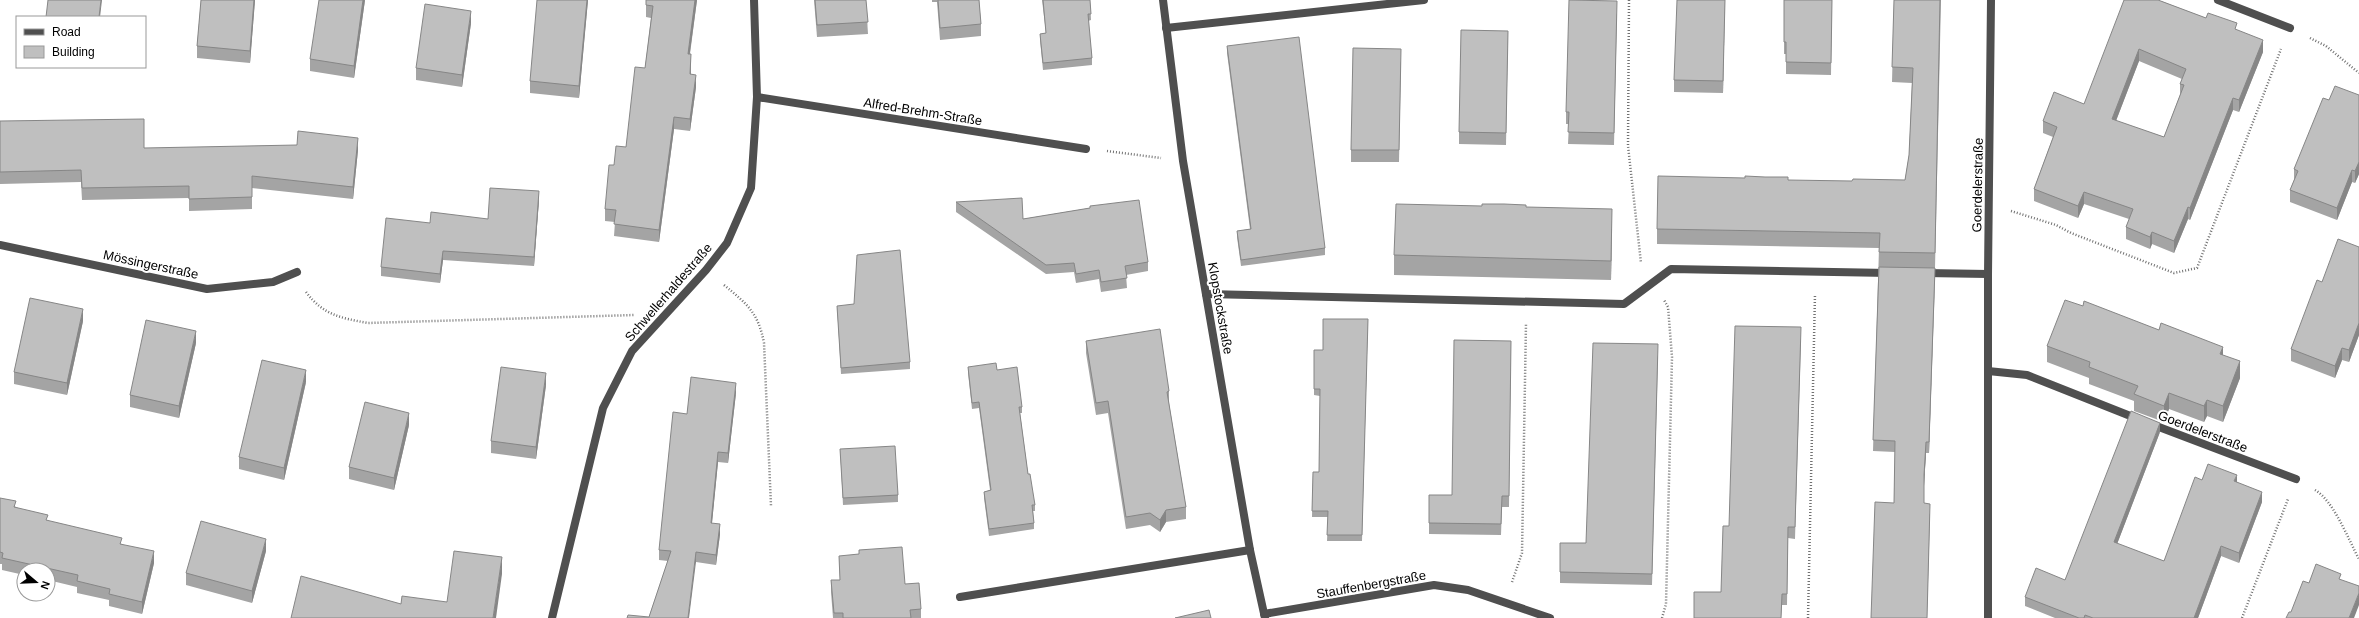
<svg xmlns="http://www.w3.org/2000/svg" width="2359" height="618" font-family="Helvetica,sans-serif">
  <style>
    .lines { fill: none; stroke-linecap: round; stroke-linejoin: round }
    .path { stroke: #717171; stroke-width: 2.5; stroke-dasharray: 1 2; stroke-linecap: butt }
    .service { stroke: #4f4f4f; stroke-width: 8 }
    .minor { stroke: #4f4f4f; stroke-width: 8 }
    .wall { fill: #a4a4a4; fill-rule: evenodd }
    .shaded-wall { fill: #868686 }
    .building { fill: #bfbfbf; stroke: #868686; fill-rule: evenodd }
    .labels { text-anchor: middle; stroke-width: 4; stroke-linejoin: round; paint-order: stroke }
    .street-label { font-size: 13px; fill: #000; stroke: #fff }
  </style>
  <rect width="100%" height="100%" fill="#fff"/>
  <g class="lines">
    <!-- path -->
    <g class="path">
      <path d="M1629,0L1628,146L1641,263"/>
      <path d="M2310,38L2326,46L2359,73"/>
      <path d="M1107,151L1161,158"/>
      <path d="M2011,211L2056,225L2071,233L2174,273L2197,268L2281,49"/>
      <path d="M724,285C747,304 758,312 764,343L771,506"/>
      <path d="M306,292C323,315 341,318 368,323L634,315"/>
      <path d="M2315,490C2334,501 2348,539 2359,559"/>
      <path d="M1512,582L1522,553L1526,323"/>
      <path d="M1662,618L1666,604L1672,357L1668,307L1664,300"/>
      <path d="M1808,618L1815,294"/>
      <path d="M2242,618L2288,499"/>
    </g>
    <!-- service -->
    <g class="service">
      <path d="M2218,0L2290,28"/>
      <path d="M1166,28L1424,0"/>
      <path d="M757,97L1086,149"/>
      <path d="M1925,273L1988,274"/>
      <path d="M1206,294L1624,304L1671,269L1889,273"/>
      <path d="M1988,371L2027,375L2138,419"/>
      <path d="M2151,424L2296,479"/>
      <path d="M960,597L1250,550"/>
    </g>
    <!-- minor -->
    <g class="minor">
      <path d="M1163,0L1183,161L1250,550L1265,618"/>
      <path d="M0,245L207,289L273,282L297,272"/>
      <path d="M1264,614L1434,585L1468,590L1550,618"/>
      <path d="M552,618L603,408L632,351L706,270L727,243L751,188L757,97L754,0"/>
      <path d="M1988,618V274L1991,0"/>
    </g>
  </g>
  <!-- wall -->
  <g class="wall">
    <path d="M201,0H255L250,63L197,58V46Z"/>
    <path d="M365,0L354,78L310,71V59Z"/>
    <path d="M588,0L579,98L530,93V81Z"/>
    <path d="M697,0L690,54L691,66V74L696,87L690,131L674,129L659,242L614,236L615,222L605,221V209L614,165L626,147L645,68L651,18L646,17V5Z"/>
    <path d="M814,0H866L868,34L817,37Z"/>
    <path d="M932,0H979L981,24V36L940,40L937,2H932Z"/>
    <path d="M1042,0H1090L1091,20L1088,21L1092,58V65L1043,70L1040,40V34L1046,33Z"/>
    <path d="M1725,0L1723,93L1674,92V80Z"/>
    <path d="M1832,0L1831,75L1786,74V54H1784V42Z"/>
    <path d="M1894,0H1941L1935,268L1929,453H1926L1924,486V503L1930,515L1927,618H1871L1894,503L1895,452L1873,451L1879,248L1657,244V229L1852,181L1905,180L1909,155L1912,83L1892,82Z"/>
    <path d="M2161,1L2237,30L2263,52L2239,112L2233,110L2190,220L2188,219L2174,253L2152,244L2150,249L2126,239V227L2129,219L2084,204L2078,218L2034,201V189L2053,137L2043,133V121L2084,104ZM2139,61L2182,79L2180,84V95L2164,137L2116,121Z"/>
    <path d="M1617,13L1614,145L1568,144L1569,124H1566V112Z"/>
    <path d="M471,23L462,87L416,80V68Z"/>
    <path d="M1508,31L1506,145L1459,144V132Z"/>
    <path d="M1227,46L1325,248V255L1241,266L1237,237V231L1250,229L1227,53Z"/>
    <path d="M1401,61L1399,162H1351V150Z"/>
    <path d="M2359,95V174L2355,183L2352,182L2337,220L2290,202V190L2294,180V169L2329,100Z"/>
    <path d="M0,121L144,148L358,150L353,199L252,188V209L189,211V198L82,200L81,182L0,184Z"/>
    <path d="M539,200L534,266L443,260L440,283L381,276V267L430,223L488,219Z"/>
    <path d="M956,202L1023,219L1090,208V206L1148,262V271L1126,275L1127,288L1101,292L1099,279L1076,283L1074,272L1046,274L956,212Z"/>
    <path d="M1526,207L1612,229L1611,280L1394,275V255Z"/>
    <path d="M2359,247V335L2349,362L2342,360L2335,378L2291,361V349L2322,282Z"/>
    <path d="M837,306L910,362V369L841,374Z"/>
    <path d="M2083,306L2223,355L2240,378L2223,422L2207,416L2204,422L2169,409L2164,422L2134,411V401L2089,384V378L2047,362V346Z"/>
    <path d="M1368,319L1362,541H1327L1328,517H1312L1313,472H1319L1320,396L1314,395V350H1323Z"/>
    <path d="M83,321L67,395L14,384V372Z"/>
    <path d="M1801,339L1795,539L1788,538L1787,605H1782L1781,618H1694L1721,592L1729,526Z"/>
    <path d="M1086,341L1169,391V403L1186,507V519L1166,522L1160,532L1150,525L1126,529L1108,413L1096,415L1086,353Z"/>
    <path d="M1511,341L1509,507H1502L1501,535L1429,534V495H1452Z"/>
    <path d="M196,343L179,418L130,407V395Z"/>
    <path d="M1658,355L1652,585L1560,583V543H1586Z"/>
    <path d="M968,367L997,370L1022,407V413H1020L1028,474L1035,505V511H1033L1034,523V529L989,536L984,498V492L990,490L979,408L972,409L968,373Z"/>
    <path d="M306,382L284,480L239,469V457Z"/>
    <path d="M546,385L536,459L491,453V441Z"/>
    <path d="M736,393L728,463L718,462L712,523L720,534L716,565L696,562L649,617L668,561L659,560V550Z"/>
    <path d="M409,425L394,490L349,479V467Z"/>
    <path d="M2160,432L2117,544L2164,561L2202,480L2237,482L2262,502L2239,563L2221,556L2198,618H2055L2025,606V597L2065,580Z"/>
    <path d="M840,449L898,495V502L843,505Z"/>
    <path d="M0,498L16,507L48,521L122,544L154,563L142,614L109,606V600L77,593V587L48,580V570H24V575L2,570V564H0Z"/>
    <path d="M266,551L252,603L186,585V573Z"/>
    <path d="M839,556L905,584L921,609V618H833L831,592V580H840Z"/>
  </g>
  <!-- shaded-wall -->
  <g class="shaded-wall">
    <path d="M101,0H102L100,17H99Z"/>
    <path d="M254,0H255L250,63V51Z"/>
    <path d="M363,0H365L354,78V66Z"/>
    <path d="M587,0H588L579,98V86Z"/>
    <path d="M695,0H697L688,66V54Z"/>
    <path d="M1725,0L1723,93V81Z"/>
    <path d="M471,11V23L462,87V75Z"/>
    <path d="M2263,40V52L2239,112V100Z"/>
    <path d="M2139,49V61L2112,131V119Z"/>
    <path d="M691,54V66L690,86V74Z"/>
    <path d="M696,75V87L690,131V119Z"/>
    <path d="M2233,98V110L2190,220V208Z"/>
    <path d="M674,117V129L659,242V230Z"/>
    <path d="M358,138V150L353,199V187Z"/>
    <path d="M2359,162V174L2355,183V171Z"/>
    <path d="M2352,170V182L2337,220V208Z"/>
    <path d="M539,191V200L534,266V257Z"/>
    <path d="M2084,192V204L2078,218V206Z"/>
    <path d="M2188,207V219L2174,253V241Z"/>
    <path d="M1612,209V229L1611,280V261Z"/>
    <path d="M2152,232V244L2150,249V237Z"/>
    <path d="M443,251V260L440,283V274Z"/>
    <path d="M1935,268V279L1929,453V442Z"/>
    <path d="M83,309V321L67,395V383Z"/>
    <path d="M2359,323V335L2349,362V350Z"/>
    <path d="M196,331V343L179,418V406Z"/>
    <path d="M2223,347V363L2220,354Z"/>
    <path d="M2342,348V360L2335,378V366Z"/>
    <path d="M2240,361V378L2223,422V406Z"/>
    <path d="M306,370V382L284,480V468Z"/>
    <path d="M546,373V385L536,459V447Z"/>
    <path d="M736,383V393L728,463V453Z"/>
    <path d="M2169,393V409L2164,422V406Z"/>
    <path d="M2207,400V416L2204,422V406Z"/>
    <path d="M409,413V425L394,490V478Z"/>
    <path d="M2160,423V432L2114,552V542Z"/>
    <path d="M1926,442V453L1924,486V475Z"/>
    <path d="M718,452V462L711,533V523Z"/>
    <path d="M2237,475V485L2234,481Z"/>
    <path d="M2262,492V502L2239,563V553Z"/>
    <path d="M1166,510V522L1160,532V520Z"/>
    <path d="M720,524V534L716,565V555Z"/>
    <path d="M266,539V551L252,603V591Z"/>
    <path d="M2221,546V556L2198,618H2194Z"/>
    <path d="M154,551V563L142,614V602Z"/>
    <path d="M696,552V562L689,618H688Z"/>
    <path d="M502,557V574L496,618H493Z"/>
    <path d="M2359,593V605L2354,618H2349Z"/>
  </g>
  <!-- building -->
  <g class="building">
    <path d="M48,0H101L99,17H46Z"/>
    <path d="M201,0H254L250,51L197,46Z"/>
    <path d="M319,0H363L354,66L310,59Z"/>
    <path d="M537,0H587L579,86L530,81Z"/>
    <path d="M646,0H695L688,54H691L690,74L696,75L690,119L674,117L659,230L614,224L616,210L605,209L609,165H614L616,146L626,147L635,67L645,68L653,6L646,5Z"/>
    <path d="M815,0H866L868,22L817,25Z"/>
    <path d="M938,0H979L981,24L940,28Z"/>
    <path d="M1043,0H1090L1091,14H1088L1092,58L1043,63L1040,34L1046,33Z"/>
    <path d="M1569,0L1617,1L1614,133L1568,132L1569,112H1566Z"/>
    <path d="M1677,0H1725L1723,81L1674,80Z"/>
    <path d="M1784,0H1832L1831,63L1786,62V42H1784Z"/>
    <path d="M1894,0H1940L1935,253L1879,252L1880,233L1657,229L1658,176L1745,178V176L1765,177H1788V180L1852,181L1853,179L1905,180L1909,155L1913,68L1892,67Z"/>
    <path d="M2124,0H2158L2206,18L2208,13L2237,23L2235,29L2263,40L2239,100L2233,98L2190,208L2188,207L2174,241L2152,232L2150,237L2126,227L2133,209L2084,192L2078,206L2034,189L2057,127L2043,121L2054,92L2084,104ZM2139,49L2186,69L2180,84L2184,85L2164,137L2112,119Z"/>
    <path d="M425,4L471,11L462,75L416,68Z"/>
    <path d="M1461,30L1508,31L1506,133L1459,132Z"/>
    <path d="M1299,37L1325,248L1241,260L1237,231L1251,229L1227,46Z"/>
    <path d="M1353,48L1401,49L1399,150H1351Z"/>
    <path d="M2335,86L2359,95V162L2355,171L2352,170L2337,208L2290,190L2298,171L2294,169L2323,98L2329,100Z"/>
    <path d="M144,119V148L297,145L298,131L358,138L353,187L252,176V197L189,199V186L82,188L81,170L0,172V121Z"/>
    <path d="M490,188L539,191L534,257L443,251L440,274L381,267L386,218L430,223L431,212L488,219Z"/>
    <path d="M1022,198L1023,219L1090,208V206L1139,200L1148,262L1125,266L1127,278L1101,282L1099,270L1076,274L1074,263L1046,265L956,202Z"/>
    <path d="M1396,204L1482,206V204H1504L1526,205V207L1612,209L1611,261L1394,255Z"/>
    <path d="M2338,239L2359,247V323L2349,350L2342,348L2335,366L2291,349L2317,280L2322,282Z"/>
    <path d="M900,250L910,362L841,368L837,306L854,304L857,255Z"/>
    <path d="M1879,267L1935,268L1929,442H1926L1924,475V503L1930,504L1927,618H1871L1875,502L1894,503L1895,441L1873,440Z"/>
    <path d="M30,298L83,309L67,383L14,372Z"/>
    <path d="M2065,300L2083,306L2084,301L2159,330L2161,323L2223,347L2220,354L2240,361L2223,406L2207,400L2204,406L2169,393L2164,406L2134,394L2138,386L2089,367L2090,362L2047,346Z"/>
    <path d="M1323,319H1368L1362,535H1327L1328,511H1312L1313,472H1319L1320,389H1314V350H1323Z"/>
    <path d="M146,320L196,331L179,406L130,395Z"/>
    <path d="M1735,326L1801,327L1795,527H1788L1787,594H1782L1781,618H1694V592H1721L1723,526H1729Z"/>
    <path d="M1160,329L1169,391L1167,392L1186,507L1166,510L1160,520L1150,513L1126,517L1108,401L1096,403L1086,341Z"/>
    <path d="M1454,340L1511,341L1509,496H1502L1501,524L1429,523V495H1452Z"/>
    <path d="M1593,343L1658,344L1652,574L1560,572V543H1586Z"/>
    <path d="M262,360L306,370L284,468L239,457Z"/>
    <path d="M996,363L997,370L1017,367L1022,407H1019L1028,474H1030L1035,505H1032L1034,523L989,529L984,492L991,490L979,402L972,403L968,367Z"/>
    <path d="M501,367L546,373L536,447L491,441Z"/>
    <path d="M691,377L736,383L728,453L718,452L711,523L720,524L716,555L696,552L688,618H627L628,615L649,617L671,551L659,550L673,412L687,414Z"/>
    <path d="M365,402L409,413L394,478L349,467Z"/>
    <path d="M2131,411L2160,423L2114,542L2164,561L2195,477L2202,480L2208,464L2237,475L2234,481L2262,492L2239,553L2221,546L2194,618H2093L2085,615L2084,618H2079L2025,597L2036,568L2065,580Z"/>
    <path d="M895,446L898,495L843,498L840,449Z"/>
    <path d="M0,498L16,501L14,507L48,515L46,520L122,538L120,544L154,551L142,602L109,594L110,589L77,581L78,575L2,558L3,553L0,552Z"/>
    <path d="M201,521L266,539L252,591L186,573Z"/>
    <path d="M902,547L905,584L919,583L921,609L910,610L911,618H843V613H834L831,580H840L839,556L859,554V550Z"/>
    <path d="M454,551L502,557L493,618H291L301,576L401,604L402,596L447,602Z"/>
    <path d="M2316,564L2341,574L2339,579L2359,586V593L2349,618H2286L2289,612H2291L2303,581L2309,583Z"/>
    <path d="M1209,610L1211,618H1175Z"/>
  </g>
  <g class="labels">
    <!-- street labels -->
    <g class="street-label">
      <text transform="translate(923 111) rotate(9)" y="5">Alfred-Brehm-Straße</text>
      <text transform="translate(1977 185) rotate(-89)" y="5">Goerdelerstraße</text>
      <text transform="translate(151 264) rotate(12)" y="5">Mössingerstraße</text>
      <text transform="translate(668 292) rotate(-49)" y="5">Schwellerhaldestraße</text>
      <text transform="translate(1221 308) rotate(80)" y="5">Klopstockstraße</text>
      <text transform="translate(2203 431) rotate(21)" y="5">Goerdelerstraße</text>
      <text transform="translate(1371 584) rotate(-10)" y="5">Stauffenbergstraße</text>
    </g>
  </g>
  <!-- legend -->
  <rect x="16" y="16" width="130" height="52" fill="#ffffff" stroke="#999999"/>
  <rect x="24" y="29" width="20" height="6" fill="#4f4f4f" stroke="#999999"/>
  <text x="52" y="36" font-size="12" fill="#000000">Road</text>
  <rect x="24" y="46" width="20" height="12" fill="#bfbfbf" stroke="#999999"/>
  <text x="52" y="56" font-size="12" fill="#000000">Building</text>
  <!-- north arrow -->
  <g transform="translate(36 582) rotate(109)"><circle r="19" fill="#ffffff" stroke="#999999"/>
  <path d="M0-3L7 15L0 10L-7 15Z" fill="#000000"/>
  <text y="-6" font-size="11" font-weight="bold" text-anchor="middle" fill="#000000">N</text>
  </g>
</svg>
